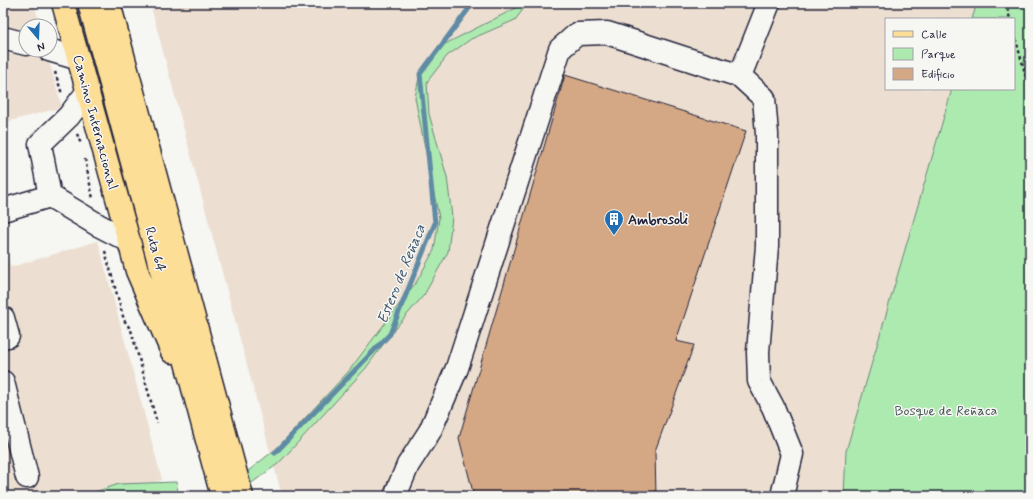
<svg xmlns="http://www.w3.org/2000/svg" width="1033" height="499" font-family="Mynerve,sans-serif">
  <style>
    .built { fill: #ecdfd1 }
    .green { fill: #adeab0; stroke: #688676 }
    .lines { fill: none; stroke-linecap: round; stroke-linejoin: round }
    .stream { stroke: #608ba5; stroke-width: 5 }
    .building { fill: #d4a885; stroke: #22223b }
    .minor-casing { stroke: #22223b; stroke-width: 25 }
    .major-casing { stroke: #22223b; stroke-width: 25 }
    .highway-casing { stroke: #22223b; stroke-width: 25 }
    .path { stroke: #22223b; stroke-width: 2.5; stroke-dasharray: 3 3; stroke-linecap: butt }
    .minor { stroke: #f6f6f2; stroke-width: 22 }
    .major { stroke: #fcde96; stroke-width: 22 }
    .highway { stroke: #fcde96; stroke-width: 22 }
    .labels { text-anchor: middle; stroke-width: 3; stroke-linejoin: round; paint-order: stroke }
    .street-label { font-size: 14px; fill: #22223b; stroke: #f6f6f2 }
    .poi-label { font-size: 14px; font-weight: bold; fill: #22223b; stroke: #f6f6f2; text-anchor: start }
    .park-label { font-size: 14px; fill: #455458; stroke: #f6f6f2 }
    .water-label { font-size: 15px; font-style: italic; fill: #415770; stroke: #f6f6f2 }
  </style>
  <rect width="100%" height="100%" fill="#f6f6f2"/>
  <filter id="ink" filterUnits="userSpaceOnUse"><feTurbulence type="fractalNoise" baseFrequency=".025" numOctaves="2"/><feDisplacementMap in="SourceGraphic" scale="8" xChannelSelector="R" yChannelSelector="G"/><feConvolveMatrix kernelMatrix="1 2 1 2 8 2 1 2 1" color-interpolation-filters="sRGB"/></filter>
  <g filter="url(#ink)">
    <!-- built -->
    <g class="built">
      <path d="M3,3H34L40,26H26V50H46L62,107L3,123Z"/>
      <path d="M150,3H977L972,19H886V89H952L846,451L844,496H282Z"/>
      <path d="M3,241L11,267L98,241L162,480L115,496H3Z"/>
    </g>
    <!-- green -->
    <g class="green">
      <path d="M520,3H528L515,20L471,39L447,56L427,82L429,114L447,177L452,217L448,252L424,295L393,331L366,368L279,463L234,496H217L277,448L348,372L417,281L434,250L439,218L415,98L420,72L445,44L516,8Z"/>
      <path d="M977,3H1030V496H844L846,451L952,89H1014V19H972Z"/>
      <path d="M176,482L179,496H83L119,484Z"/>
    </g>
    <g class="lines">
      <!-- stream -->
      <path class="stream" d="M275,453L390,334L435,223L420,74L473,3"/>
    </g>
    <!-- building -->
    <path class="building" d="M565,75L746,131L676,341L694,345L655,451L656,496H474L459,438Z"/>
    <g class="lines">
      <!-- minor casing -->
      <g class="minor-casing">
        <g id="minor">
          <path d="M3,38L26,44"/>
          <path d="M49,50L79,59"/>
          <path d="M740,76L769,3"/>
          <path d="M88,91L69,116L40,144L50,196L98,225L129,241"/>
          <path d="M3,210L50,196"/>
          <path d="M3,318L8,336L3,337"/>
          <path d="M3,382L27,477"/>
          <path d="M395,496L408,465L430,431L457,368L560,49L577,34L607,33L740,76L764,98L767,134V246L758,352L759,381L773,407L792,454L782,496"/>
        </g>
      </g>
      <!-- major casing -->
      <g class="major-casing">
        <path id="major" d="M63,3L129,241"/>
      </g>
      <!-- highway casing -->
      <g class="highway-casing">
        <g id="highway">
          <path d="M89,3L222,496"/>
          <path d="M109,3L242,496"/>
          <path d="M129,241L137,271L172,352"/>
        </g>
      </g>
      <!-- path -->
      <g class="path">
        <path d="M1006,3L1010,19"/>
        <path d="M1014,33L1030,91"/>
        <path d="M55,72L62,94"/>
        <path d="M77,134L81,144"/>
        <path d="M85,159L93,199"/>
        <path d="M105,251L124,320L131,330L157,423"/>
      </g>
      <!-- minor -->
      <use href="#minor" class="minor"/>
      <!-- major -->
      <use href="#major" class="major"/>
      <!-- highway -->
      <use href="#highway" class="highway"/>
    </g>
  </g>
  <!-- icons -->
  <defs>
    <g id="building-pin" transform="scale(1)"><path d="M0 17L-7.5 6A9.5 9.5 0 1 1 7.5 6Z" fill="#1f6fb2" stroke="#f6f6f2"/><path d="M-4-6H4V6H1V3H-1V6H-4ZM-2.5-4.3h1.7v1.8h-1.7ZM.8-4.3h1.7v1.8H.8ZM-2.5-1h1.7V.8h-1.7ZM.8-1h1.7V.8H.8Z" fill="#fff"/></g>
  </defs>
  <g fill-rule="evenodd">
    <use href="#building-pin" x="614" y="219"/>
  </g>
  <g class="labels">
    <!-- street labels -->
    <g class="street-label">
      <text transform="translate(96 122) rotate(75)" y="5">Camino Internacional</text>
      <text transform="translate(156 249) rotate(75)" y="5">Ruta 64</text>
    </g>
    <!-- poi labels -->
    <g class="poi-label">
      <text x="628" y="224">Ambrosoli</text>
    </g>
    <!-- park labels -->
    <g class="park-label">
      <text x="946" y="415">Bosque de Reñaca</text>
    </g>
    <!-- water labels -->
    <g class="water-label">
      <text transform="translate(401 274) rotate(-68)" y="5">Estero de Reñaca</text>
    </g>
  </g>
  <!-- margin -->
  <rect width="1033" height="499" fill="none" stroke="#f6f6f2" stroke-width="16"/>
  <rect x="8" y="8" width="1017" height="483" fill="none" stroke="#22223b" stroke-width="1.5" filter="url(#ink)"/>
  <!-- legend -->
  <rect x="885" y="18" width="130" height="72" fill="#f6f6f2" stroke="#a1a1a9"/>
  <rect x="893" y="31" width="20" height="6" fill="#fcde96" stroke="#a1a1a9"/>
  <text x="921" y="38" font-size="12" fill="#22223b">Calle</text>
  <rect x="893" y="48" width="20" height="12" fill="#adeab0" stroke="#a1a1a9"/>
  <text x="921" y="58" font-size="12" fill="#22223b">Parque</text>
  <rect x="893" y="68" width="20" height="12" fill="#d4a885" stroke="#a1a1a9"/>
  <text x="921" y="78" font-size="12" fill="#22223b">Edificio</text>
  <!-- north arrow -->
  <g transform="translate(38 38) rotate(161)"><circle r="19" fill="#f6f6f2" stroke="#a1a1a9"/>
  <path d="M0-3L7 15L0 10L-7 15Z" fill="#1f6fb2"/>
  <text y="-6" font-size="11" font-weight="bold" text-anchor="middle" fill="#22223b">N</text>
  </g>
</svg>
